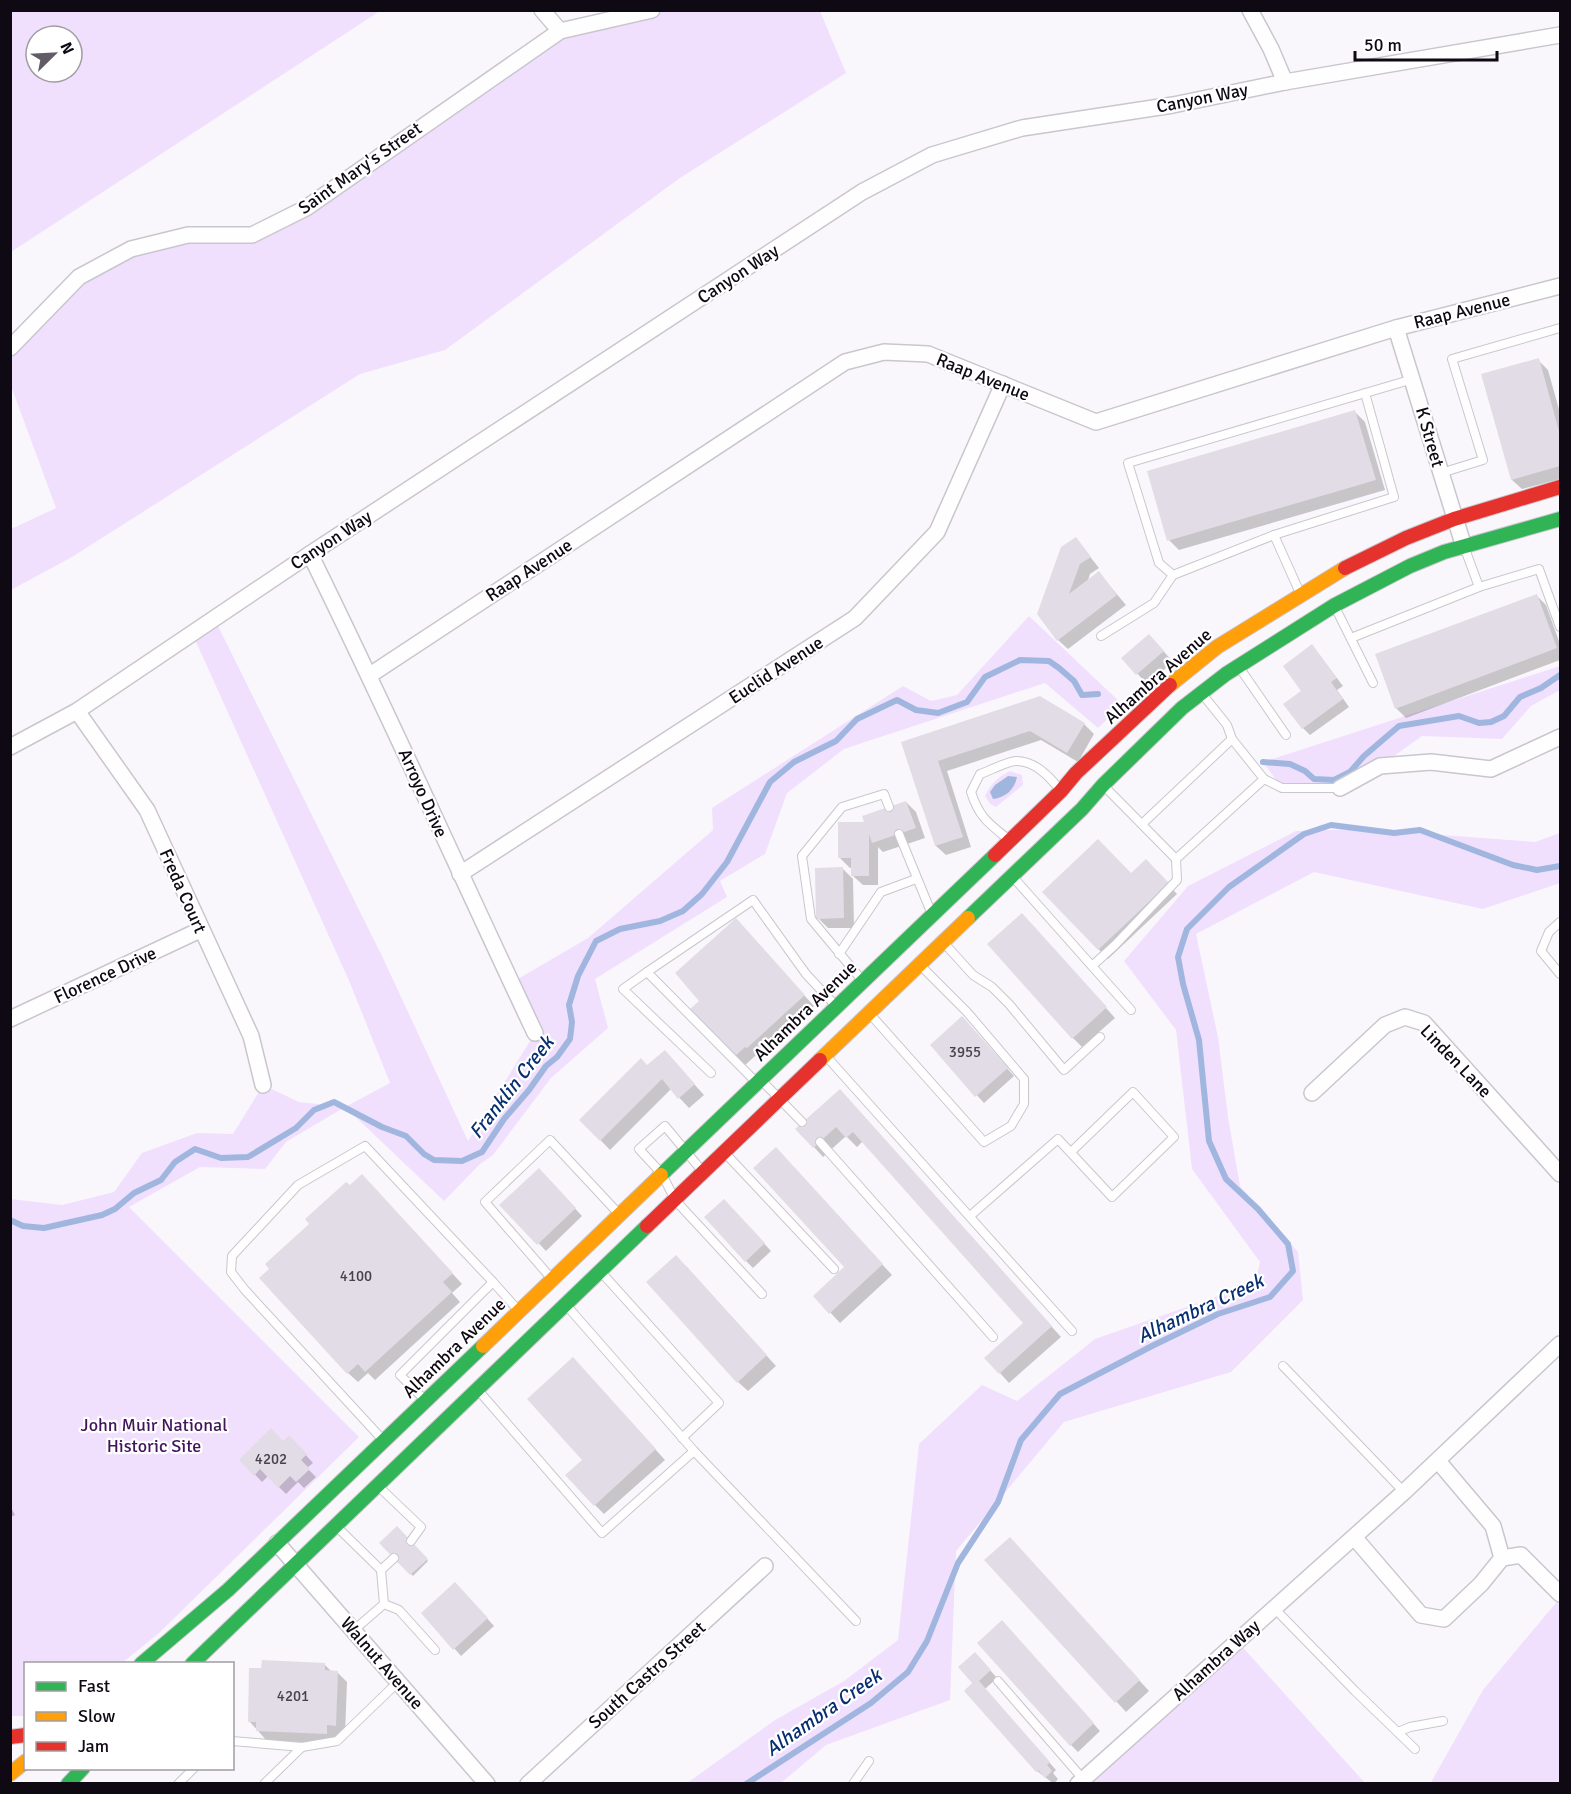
<svg xmlns="http://www.w3.org/2000/svg" width="1571" height="1794" font-family="Signika,sans-serif">
  <style>
    .green { fill: #f0e0fd; fill-rule: evenodd }
    .water { fill: #a0b6df }
    .shadow { fill: #0003 }
    .lines { fill: none; stroke-linecap: round; stroke-linejoin: round }
    .stream { stroke: #a0b6df; stroke-width: 6 }
    .building { fill: #e2dce6 }
    .lane-casing { stroke: #cac6ce; stroke-width: 10 }
    .street-casing { stroke: #cac6ce; stroke-width: 18 }
    .fast-casing { stroke: #cac6ce; stroke-width: 16 }
    .slow-casing { stroke: #cac6ce; stroke-width: 16 }
    .jam-casing { stroke: #cac6ce; stroke-width: 16 }
    .lane { stroke: #fefeff; stroke-width: 8 }
    .street { stroke: #fefeff; stroke-width: 15 }
    .fast { stroke: #30b455; stroke-width: 14 }
    .slow { stroke: #ff9f0a; stroke-width: 14 }
    .jam { stroke: #e5322d; stroke-width: 14 }
    .labels { text-anchor: middle; stroke-width: 4.5; stroke-linejoin: round; paint-order: stroke }
    .number-label { font-size: 15px; fill: #47414b }
    .street-label { font-size: 18px; fill: #0f0913; stroke: #fff }
    .park-label { font-size: 18px; fill: #41145c; stroke: #fff }
    .water-label { font-size: 20px; font-style: italic; fill: #072e71; stroke: #fff }
  </style>
  <rect width="100%" height="100%" fill="#faf7fc"/>
  <!-- green -->
  <g class="green">
    <path d="M11,10H380V11L11,252ZM36,36H72V72H36Z"/>
    <path d="M652,11H820L846,73L680,178L445,350L360,374L72,557L11,590V529L56,508L11,386V348L79,277L131,249L252,235L306,208L560,31Z"/>
    <path d="M1029,616L1123,705L1098,728L1045,683L844,749L787,793L765,854L720,881L727,897L595,979L608,1028L551,1078L493,1155L480,1164L444,1201L345,1107L286,1142L265,1169L200,1167L129,1207L359,1437L159,1633L122,1663L26,1664L25,1716H11V1199L62,1205L114,1192L142,1153L197,1133L233,1134L263,1085L299,1102L345,1107L390,1083L350,983L192,633L214,618L382,956L468,1141L535,1033L511,983L588,938L713,830L712,808L903,686L931,701L957,695Z"/>
    <path d="M1560,666V690L1531,706L1502,739L1422,736L1380,766L1340,788H1282L1263,762Z"/>
    <path d="M1010,771L1022,775L1023,785L996,807L990,804L985,796C991,783 998,777 1010,771Z"/>
    <path d="M1362,829L1535,842L1560,833V883L1483,909L1314,872L1196,934L1218,1037L1228,1117L1240,1186L1298,1252L1303,1300L1231,1372L1064,1422L956,1551L950,1700L826,1745L781,1783H687L775,1720L844,1681L898,1640L919,1444L982,1385L1017,1401L1095,1339L1255,1283L1260,1262L1192,1169L1176,1030L1124,961L1188,886L1296,831Z"/>
    <path d="M1560,1598V1783L1430,1784L1483,1690Z"/>
    <path d="M1237,1641L1365,1783L1078,1784Z"/>
  </g>
  <!-- water -->
  <path class="water" d="M1008,776L1017,777C1015,789 1005,798 993,799L990,792L995,785Z"/>
  <!-- shadow -->
  <g class="shadow">
    <path d="M1538,360L1548,370L1560,413V479L1522,489L1512,480Z"/>
    <path d="M1355,412L1365,422L1385,490L1179,550L1169,540Z"/>
    <path d="M1076,539L1099,568L1090,574L1087,583L1099,573L1126,605L1068,649L1058,640Z"/>
    <path d="M1536,595L1546,605L1560,644V660L1406,718L1396,708Z"/>
    <path d="M1159,646L1173,662L1147,684L1123,658Z"/>
    <path d="M1312,646L1343,686L1337,690L1349,707L1310,735L1303,728V691Z"/>
    <path d="M1084,724L1094,734L1078,762L1041,740L947,771L971,847L946,855L936,846L903,743Z"/>
    <path d="M906,802L916,812L925,838L883,852L878,847V885H863L853,876V868H850L840,858L866,823Z"/>
    <path d="M1146,861L1177,894L1108,959L1044,892L1131,875Z"/>
    <path d="M843,869L853,879L854,928H828L818,918Z"/>
    <path d="M1032,925L1115,1018L1082,1047L1073,1038Z"/>
    <path d="M745,930L814,1006L757,1057L755,1056L743,1067L691,1010L701,1001Z"/>
    <path d="M969,1026L1014,1076L984,1103L932,1046Z"/>
    <path d="M674,1062L704,1095L689,1108L671,1089L610,1150L581,1120L647,1067Z"/>
    <path d="M849,1100L1061,1337L1009,1383L1000,1373L1025,1323L863,1141L857,1147L846,1136L823,1157L814,1147Z"/>
    <path d="M785,1159L892,1275L840,1323L815,1296L846,1267Z"/>
    <path d="M546,1177L582,1216L546,1251L502,1205Z"/>
    <path d="M372,1186L462,1284L452,1293L460,1302L375,1380L368,1373L358,1382L348,1373L350,1187Z"/>
    <path d="M731,1208L771,1251L753,1268L746,1261Z"/>
    <path d="M686,1266L776,1366L748,1391L738,1382Z"/>
    <path d="M582,1369L665,1460L604,1514L595,1505L584,1460Z"/>
    <path d="M283,1442L296,1444L313,1463L307,1468L316,1477L304,1488L298,1482L286,1494L268,1476L262,1482L241,1460Z"/>
    <path d="M10,1506L15,1515L10,1517Z"/>
    <path d="M397,1529L428,1561L413,1576L382,1543Z"/>
    <path d="M1019,1549L1149,1691L1126,1712L986,1560Z"/>
    <path d="M462,1591L494,1626L461,1656L454,1648Z"/>
    <path d="M1009,1630L1100,1731L1078,1752L1071,1745Z"/>
    <path d="M982,1661L997,1678L985,1689L1056,1770L1053,1773L1058,1779L1054,1784L1037,1771L974,1684Z"/>
    <path d="M324,1664L332,1672H337L347,1682L345,1735H337L336,1743L267,1741L249,1721L263,1670Z"/>
  </g>
  <g class="lines">
    <!-- stream -->
    <g class="stream">
      <path d="M1263,762L1290,764L1305,771L1314,779L1334,780L1350,772L1364,756L1399,726L1459,716L1479,723L1491,722L1504,716L1520,697L1541,688L1560,675"/>
      <path d="M10,1220L23,1226L44,1228L102,1215L115,1209L134,1193L161,1180L175,1162L195,1149L221,1158L248,1157L296,1128L314,1110L334,1102L382,1127L406,1136L424,1154L434,1160L462,1161L482,1152L504,1119L529,1090L546,1066L557,1057L570,1039L572,1022L569,1005L578,976L596,941L620,929L660,921L683,911L702,894L727,862L770,782L794,762L836,741L857,719L897,700L916,710L938,713L967,702L985,677L1020,660L1049,661L1059,668L1074,681L1082,695L1098,694"/>
      <path d="M746,1784L871,1703L908,1672L927,1641L958,1563L998,1502L1021,1440L1060,1394L1152,1346L1218,1314L1270,1297L1293,1271L1288,1244L1258,1209L1226,1179L1209,1141L1199,1040L1183,984L1178,957L1187,929L1229,887L1304,834L1331,825L1394,833L1420,830L1513,865L1537,870L1560,866"/>
    </g>
  </g>
  <!-- building -->
  <g class="building">
    <path d="M1539,358L1560,435V466L1511,480L1481,374Z"/>
    <path d="M1355,410L1376,480L1167,541L1147,471Z"/>
    <path d="M1076,537L1091,557L1080,564L1069,594L1099,571L1117,595L1057,641L1037,614L1061,547Z"/>
    <path d="M1537,594L1557,648L1395,709L1375,654Z"/>
    <path d="M1149,634L1164,651L1136,675L1121,658Z"/>
    <path d="M1312,644L1337,678L1331,682L1343,699L1302,729L1283,704L1301,691L1283,666Z"/>
    <path d="M1040,696L1085,723L1067,753L1030,731L938,761L963,837L935,846L901,742Z"/>
    <path d="M906,801L916,828L872,843L869,834V876H851V858H838V822H864L862,816Z"/>
    <path d="M1098,839L1131,873L1146,859L1169,883L1098,950L1042,892Z"/>
    <path d="M843,867L844,918L816,919L815,868Z"/>
    <path d="M1022,913L1107,1007L1072,1039L987,944Z"/>
    <path d="M736,918L805,995L747,1048L745,1047L733,1058L689,1010L699,1001L675,973Z"/>
    <path d="M962,1016L1008,1068L975,1097L930,1045Z"/>
    <path d="M665,1050L695,1084L678,1099L662,1079L600,1141L579,1120L641,1058L647,1065Z"/>
    <path d="M840,1089L1052,1326L999,1374L984,1358L1023,1323L853,1132L846,1138L836,1127L813,1148L795,1129Z"/>
    <path d="M776,1147L883,1264L829,1314L813,1296L844,1267L753,1168Z"/>
    <path d="M539,1168L576,1208L537,1245L499,1205Z"/>
    <path d="M362,1174L453,1273L443,1282L452,1292L365,1372L358,1364L347,1374L259,1278L269,1269L265,1264L309,1224L305,1219L346,1182L350,1185Z"/>
    <path d="M724,1199L765,1243L745,1262L704,1217Z"/>
    <path d="M676,1255L767,1355L737,1383L646,1282Z"/>
    <path d="M573,1357L656,1449L594,1506L565,1475L582,1460L527,1399Z"/>
    <path d="M271,1428L283,1441L289,1435L307,1454L301,1460L310,1469L296,1482L290,1476L278,1488L260,1469L254,1476L239,1460Z"/>
    <path d="M397,1526L428,1559L410,1575L379,1543Z"/>
    <path d="M1010,1537L1140,1680L1115,1703L984,1560Z"/>
    <path d="M455,1582L488,1618L453,1650L421,1613Z"/>
    <path d="M1002,1620L1094,1723L1070,1746L977,1643Z"/>
    <path d="M975,1652L991,1670L979,1681L1050,1762L1047,1765L1052,1771L1045,1778L1038,1770L1036,1772L964,1691L972,1683L958,1667Z"/>
    <path d="M262,1660L325,1663V1670L338,1671L336,1726L327,1725V1734L256,1731V1722H248L249,1668H261Z"/>
  </g>
  <g class="lines">
    <!-- lane casing -->
    <g class="lane-casing">
      <g id="lane">
        <path d="M1441,473L1483,460L1452,359L1560,328"/>
        <path d="M1274,535L1394,497L1365,393"/>
        <path d="M1173,575L1159,563L1128,463L1413,379"/>
        <path d="M1479,587L1539,569L1560,627"/>
        <path d="M1335,607L1373,683"/>
        <path d="M1101,636L1154,603L1173,575L1274,535L1300,593"/>
        <path d="M1351,638L1479,587L1465,549"/>
        <path d="M1239,667L1286,735"/>
        <path d="M1264,779L1282,788H1340"/>
        <path d="M1104,786L1176,859L1264,779L1232,739L1227,725L1203,695"/>
        <path d="M1142,824L1232,739"/>
        <path d="M899,834L931,912"/>
        <path d="M1008,839C988,823 979,817 971,792L980,774C989,771 1008,761 1016,761C1035,761 1049,776 1060,790"/>
        <path d="M1013,877L1131,1010"/>
        <path d="M1560,922L1549,932L1541,951L1560,974"/>
        <path d="M944,943L973,975L992,987L1009,1004L1064,1070L1100,1037"/>
        <path d="M839,954L881,892L916,879"/>
        <path d="M1092,966L1115,945L1177,880L1176,859"/>
        <path d="M647,972L623,989L711,1073"/>
        <path d="M861,979L811,919L802,856L842,807L884,794L889,807"/>
        <path d="M870,1014L984,1142L1011,1126L1024,1104V1079L967,1012L920,965"/>
        <path d="M826,1056L1072,1331"/>
        <path d="M761,1080L802,1122"/>
        <path d="M755,1081L647,972L753,900L806,974L835,1005"/>
        <path d="M820,1142L993,1337"/>
        <path d="M725,1153L834,1269"/>
        <path d="M703,1172L665,1126L639,1149L662,1174L675,1200L762,1294"/>
        <path d="M970,1216L1058,1139L1112,1197L1174,1137L1133,1092L1071,1152"/>
        <path d="M601,1272L719,1403L682,1438"/>
        <path d="M551,1278L485,1202L550,1140L619,1214"/>
        <path d="M567,1306L694,1451L856,1621"/>
        <path d="M1283,1366L1404,1492"/>
        <path d="M478,1390L602,1533L694,1451"/>
        <path d="M425,1400L400,1375L493,1282L518,1310"/>
        <path d="M382,1439L245,1290L231,1272L232,1256L298,1185L365,1146L493,1282"/>
        <path d="M378,1486L421,1527L411,1541"/>
        <path d="M336,1526L381,1570L394,1558"/>
        <path d="M384,1604L399,1610L435,1650"/>
        <path d="M1274,1608L1355,1691L1415,1749"/>
        <path d="M354,1630L384,1604L381,1570"/>
        <path d="M998,1681L1083,1779"/>
        <path d="M1398,1732L1410,1727L1443,1721"/>
        <path d="M232,1741L302,1747L337,1741L397,1683"/>
        <path d="M178,1784L194,1768"/>
        <path d="M264,1784L302,1747"/>
        <path d="M853,1784L869,1761"/>
      </g>
    </g>
    <!-- street casing -->
    <g class="street-casing">
      <g id="street">
        <path d="M542,10L560,31"/>
        <path d="M1250,10L1271,49L1285,82"/>
        <path d="M1396,328L1464,547"/>
        <path d="M10,348L79,277L131,249L188,235H252L306,208L560,31L652,10"/>
        <path d="M310,554C388,712 460,874 535,1033"/>
        <path d="M370,675L845,362L884,352L928,354L1096,422L1396,328L1560,286"/>
        <path d="M77,711L147,810L251,1036L263,1085"/>
        <path d="M10,747L77,711L310,554L862,192L932,155L1022,128L1173,105L1285,82L1560,35"/>
        <path d="M1340,788L1380,766L1431,762L1491,769L1560,737"/>
        <path d="M460,874L855,618L937,532L1003,384"/>
        <path d="M10,1019L200,930"/>
        <path d="M1312,1093L1385,1025L1405,1017L1424,1023L1560,1174"/>
        <path d="M1438,1461L1493,1526L1502,1558"/>
        <path d="M1354,1537L1421,1615L1444,1619L1481,1584L1502,1558L1521,1555L1560,1594"/>
        <path d="M277,1543L487,1784"/>
        <path d="M528,1784L765,1566"/>
        <path d="M1078,1784L1404,1492L1560,1344"/>
      </g>
    </g>
    <!-- fast casing -->
    <g class="fast-casing">
      <g id="fast">
        <path d="M968,918L1082,809L1103,785L1182,708L1226,674L1335,605L1410,566L1444,552L1560,519"/>
        <path d="M661,1175L995,855"/>
        <path d="M141,1664L228,1590L483,1346"/>
        <path d="M192,1664L647,1226"/>
        <path d="M68,1784L83,1768"/>
      </g>
    </g>
    <!-- slow casing -->
    <g class="slow-casing">
      <g id="slow">
        <path d="M1170,685L1217,647L1345,568"/>
        <path d="M820,1060L968,918"/>
        <path d="M483,1346L661,1175"/>
        <path d="M10,1774L26,1761"/>
      </g>
    </g>
    <!-- jam casing -->
    <g class="jam-casing">
      <g id="jam">
        <path d="M1345,568L1406,538L1454,519L1560,487"/>
        <path d="M995,855L1061,791L1076,773L1170,685"/>
        <path d="M647,1226L820,1060"/>
        <path d="M10,1737L26,1735"/>
      </g>
    </g>
    <!-- lane -->
    <use href="#lane" class="lane"/>
    <!-- street -->
    <use href="#street" class="street"/>
    <!-- fast -->
    <use href="#fast" class="fast"/>
    <!-- slow -->
    <use href="#slow" class="slow"/>
    <!-- jam -->
    <use href="#jam" class="jam"/>
  </g>
  <g class="labels">
    <!-- number labels -->
    <g class="number-label">
      <text x="965" y="1057">3955</text>
      <text x="356" y="1281">4100</text>
      <text x="271" y="1464">4202</text>
      <text x="293" y="1701">4201</text>
    </g>
    <!-- street labels -->
    <g class="street-label">
      <text transform="translate(1202 98) rotate(-11)" y="6">Canyon Way</text>
      <text transform="translate(360 168) rotate(-35)" y="6">Saint Mary's Street</text>
      <text transform="translate(738 274) rotate(-33)" y="6">Canyon Way</text>
      <text transform="translate(1462 311) rotate(-14)" y="6">Raap Avenue</text>
      <text transform="translate(983 377) rotate(22)" y="6">Raap Avenue</text>
      <text transform="translate(1430 437) rotate(74)" y="6">K Street</text>
      <text transform="translate(331 540) rotate(-33)" y="6">Canyon Way</text>
      <text transform="translate(529 570) rotate(-33)" y="6">Raap Avenue</text>
      <text transform="translate(776 670) rotate(-33)" y="6">Euclid Avenue</text>
      <text transform="translate(1158 676) rotate(-41)" y="6">Alhambra Avenue</text>
      <text transform="translate(423 793) rotate(66)" y="6">Arroyo Drive</text>
      <text transform="translate(183 891) rotate(66)" y="6">Freda Court</text>
      <text transform="translate(105 975) rotate(-25)" y="6">Florence Drive</text>
      <text transform="translate(805 1011) rotate(-44)" y="6">Alhambra Avenue</text>
      <text transform="translate(1456 1061) rotate(46)" y="6">Linden Lane</text>
      <text transform="translate(454 1348) rotate(-44)" y="6">Alhambra Avenue</text>
      <text transform="translate(1216 1660) rotate(-42)" y="6">Alhambra Way</text>
      <text transform="translate(382 1663) rotate(49)" y="6">Walnut Avenue</text>
      <text transform="translate(647 1675) rotate(-42)" y="6">South Castro Street</text>
    </g>
    <!-- park labels -->
    <g class="park-label">
      <text x="154" y="1431">John Muir National<tspan x="154" dy="21">Historic Site</tspan></text>
    </g>
    <!-- water labels -->
    <g class="water-label">
      <text transform="translate(511 1087) rotate(-52)" y="7">Franklin Creek</text>
      <text transform="translate(1200 1308) rotate(-25)" y="7">Alhambra Creek</text>
      <text transform="translate(823 1712) rotate(-35)" y="7">Alhambra Creek</text>
    </g>
  </g>
  <!-- border -->
  <rect width="1571" height="1794" fill="none" stroke="#0f0913" stroke-width="24"/>
  <!-- legend -->
  <rect x="24" y="1662" width="210" height="108" fill="#ffffff" stroke="#9f9da1" stroke-width="1.5"/>
  <rect x="36" y="1682" width="30" height="9" fill="#30b455" stroke="#9f9da1" stroke-width="1.5"/>
  <text x="78" y="1692" font-size="18" fill="#0f0913">Fast</text>
  <rect x="36" y="1712" width="30" height="9" fill="#ff9f0a" stroke="#9f9da1" stroke-width="1.5"/>
  <text x="78" y="1722" font-size="18" fill="#0f0913">Slow</text>
  <rect x="36" y="1742" width="30" height="9" fill="#e5322d" stroke="#9f9da1" stroke-width="1.5"/>
  <text x="78" y="1752" font-size="18" fill="#0f0913">Jam</text>
  <!-- north arrow -->
  <g transform="translate(54 54) rotate(66)"><circle r="28" fill="#ffffff" stroke="#9f9da1" stroke-width="1.5"/>
  <path d="M0-4.5L10 22L0 15L-10 22Z" fill="#615c65"/>
  <text y="-9" font-size="16" font-weight="bold" text-anchor="middle" fill="#0f0913">N</text>
  </g>
  <!-- scale -->
  <path d="M1355 51v9h142v-9" fill="none" stroke="#0f0913" stroke-width="3"/>
  <text x="1364" y="51" font-size="18" fill="#0f0913" stroke="#ffffff" stroke-width="4.5" paint-order="stroke">50 m</text>
</svg>
